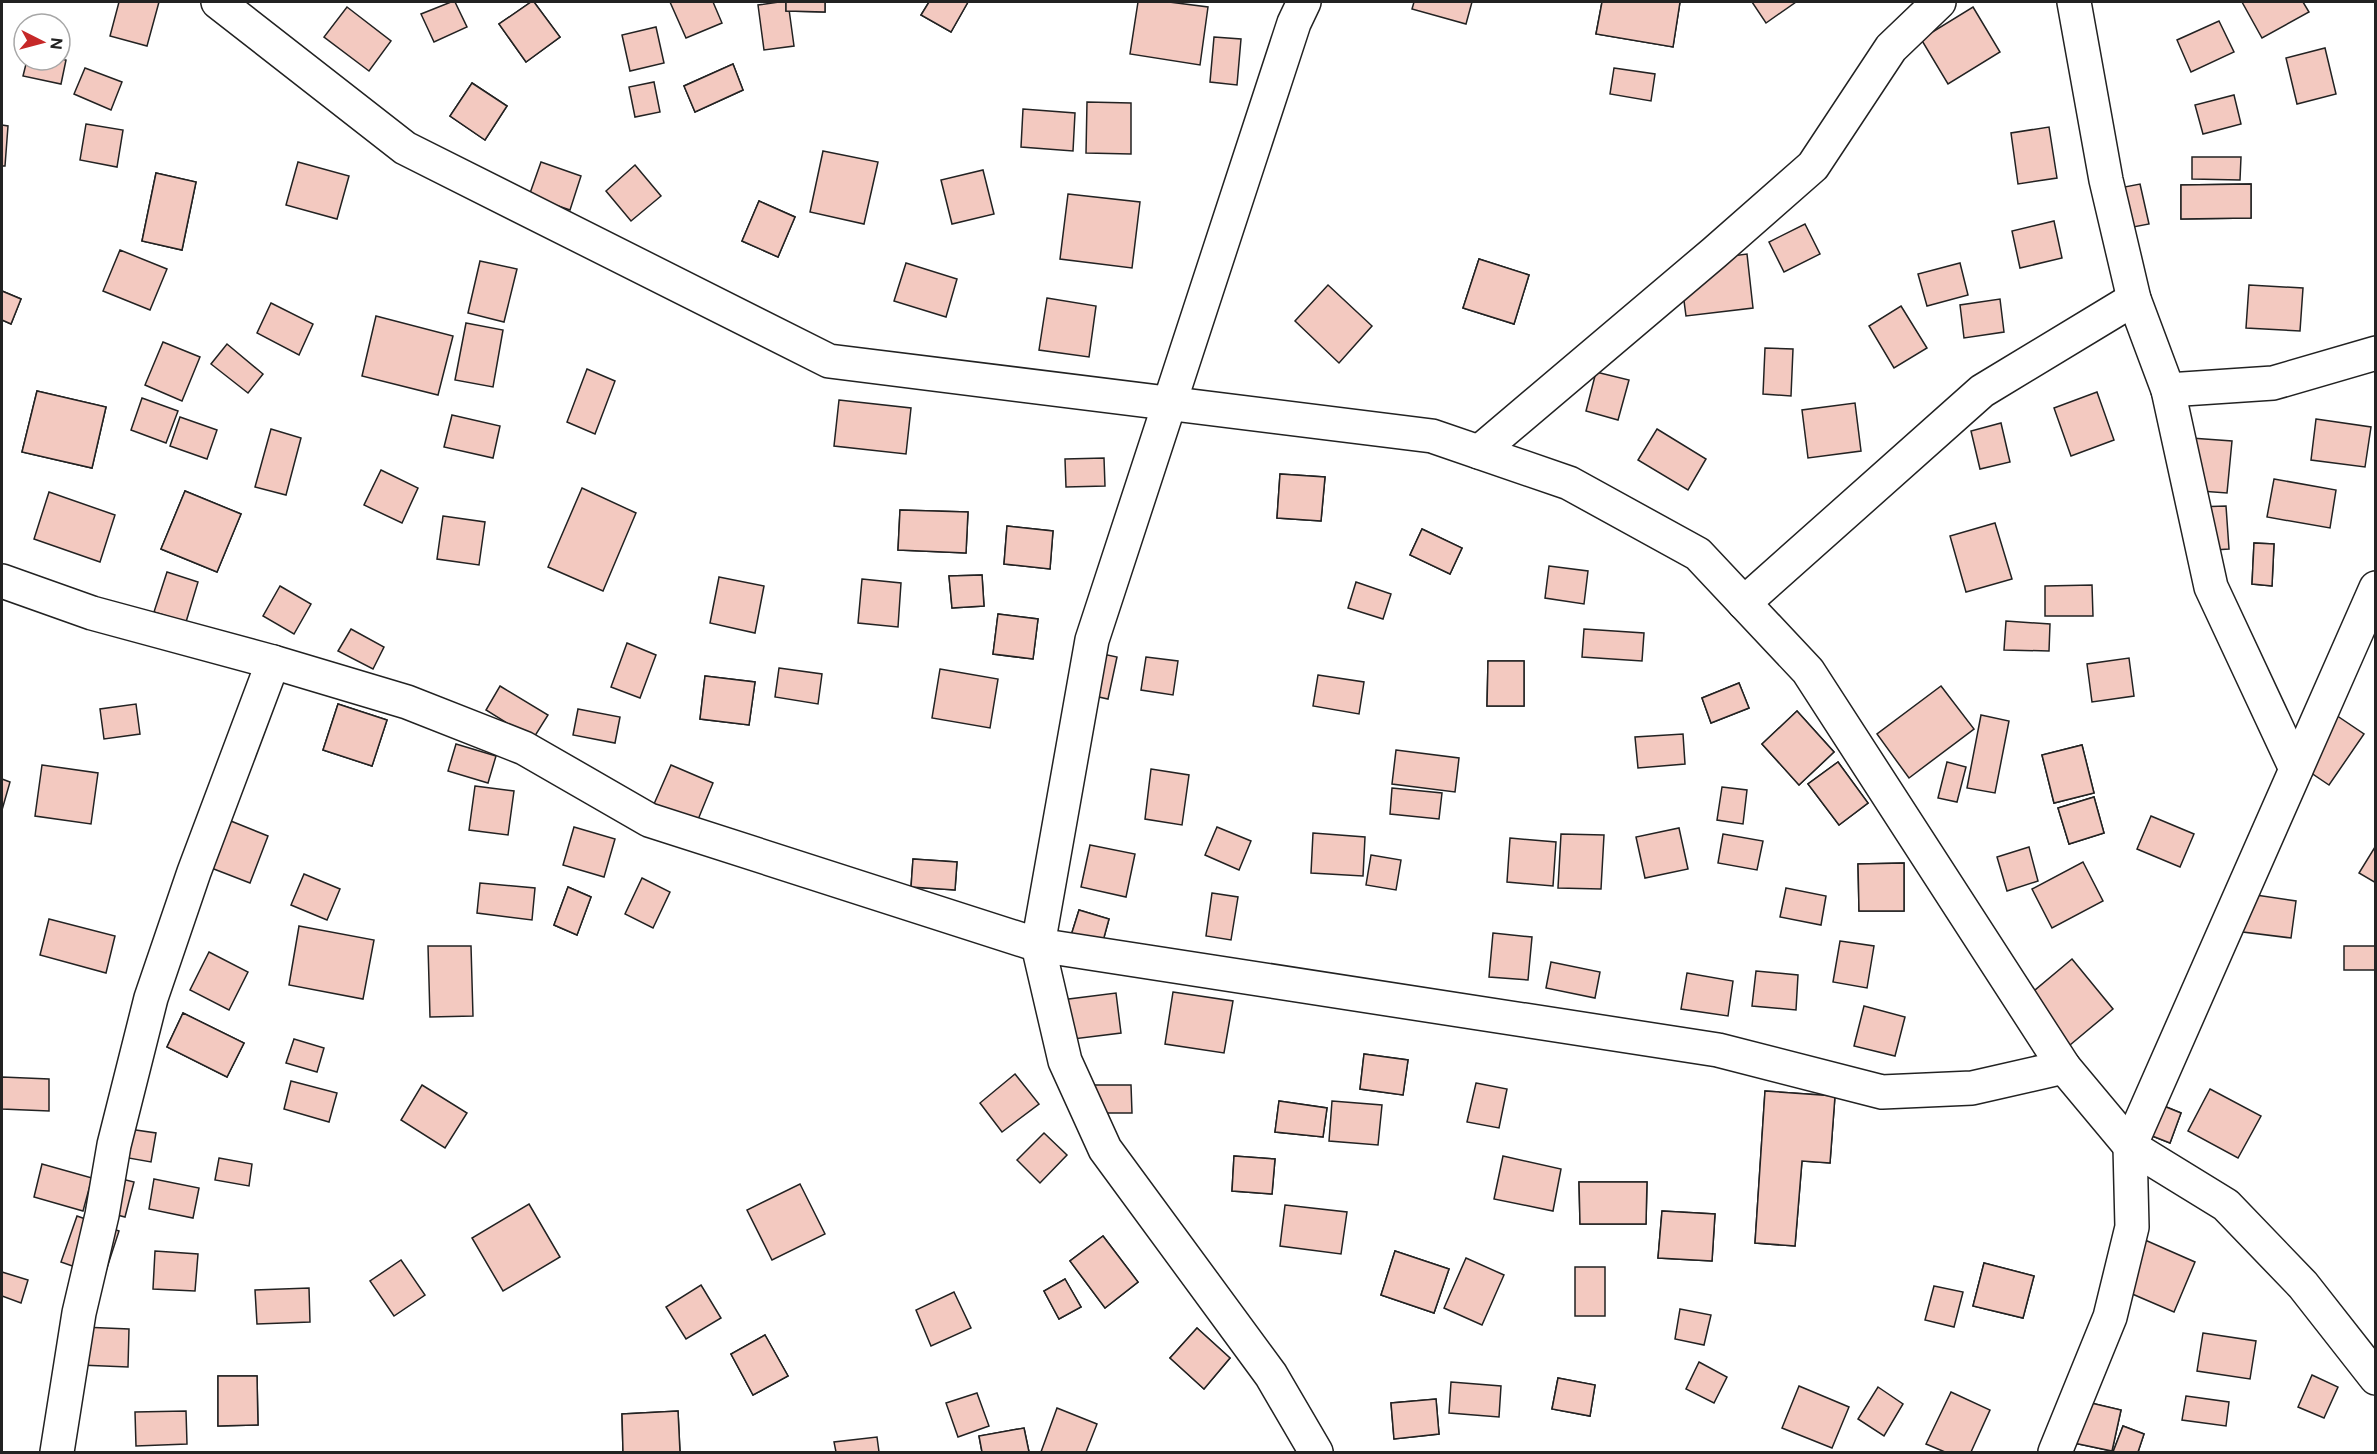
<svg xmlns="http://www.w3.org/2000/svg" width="2377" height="1454" font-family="'DM Sans',sans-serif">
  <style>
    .building { fill: #f3c9c0; stroke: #222; stroke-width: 1.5 }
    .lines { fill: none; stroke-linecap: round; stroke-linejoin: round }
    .street-casing { stroke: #222; stroke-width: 36 }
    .street { stroke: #fff; stroke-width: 33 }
  </style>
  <rect width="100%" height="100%" fill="#fff"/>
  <!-- building -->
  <g class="building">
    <path d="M119,2H159L147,46L110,36Z"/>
    <path d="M451,2H455L467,27L434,42L421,14Z"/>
    <path d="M531,2H534L560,37L526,62L499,24Z"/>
    <path d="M531,2H534L560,37L526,62L499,24Z"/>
    <path d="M670,2H713L722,23L686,38Z"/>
    <path d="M779,2H788L794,46L764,50L758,5Z"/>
    <path d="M786,2H825V12L786,11Z"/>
    <path d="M786,2H825V12L786,11Z"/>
    <path d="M929,2H968L951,32L921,15Z"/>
    <path d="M929,2H968L951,32L921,15Z"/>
    <path d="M1138,2H1169L1208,7L1200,65L1130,54Z"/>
    <path d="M1414,2H1472L1466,24L1412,9Z"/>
    <path d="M1602,2H1680L1673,47L1596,34Z"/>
    <path d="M1602,2H1680L1673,47L1596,34Z"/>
    <path d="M1752,2H1796L1766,23Z"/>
    <path d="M2242,2H2303L2309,12L2262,38Z"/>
    <path d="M347,7L391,41L369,71L324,37Z"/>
    <path d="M1973,7L2000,52L1948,84L1921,39Z"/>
    <path d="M2219,21L2234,52L2191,72L2177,40Z"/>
    <path d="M656,27L664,63L630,71L622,35Z"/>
    <path d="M1214,37L1241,39L1237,85L1210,82Z"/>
    <path d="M2325,48L2336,94L2297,104L2286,58Z"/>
    <path d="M60,59L66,60L61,84L23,76L27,60Z"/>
    <path d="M733,64L743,90L695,112L684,86Z"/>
    <path d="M733,64L743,90L695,112L684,86Z"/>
    <path d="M85,68L122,82L111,110L74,94Z"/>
    <path d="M1614,68L1655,74L1651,101L1610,94Z"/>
    <path d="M654,82L660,112L635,117L629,87Z"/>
    <path d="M472,83L507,106L485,140L450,116Z"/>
    <path d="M472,83L507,106L485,140L450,116Z"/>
    <path d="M2234,95L2241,124L2203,134L2195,105Z"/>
    <path d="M1087,102L1131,103V154L1086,153Z"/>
    <path d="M1023,109L1075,113L1073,151L1021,147Z"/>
    <path d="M86,124L123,130L117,167L80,160Z"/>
    <path d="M2,125L8,126L5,166H2Z"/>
    <path d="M2049,127L2057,178L2018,184L2011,133Z"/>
    <path d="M823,151L878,162L864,224L810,212Z"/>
    <path d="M2192,157H2241L2240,180L2192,179Z"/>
    <path d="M298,162L349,176L337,219L286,205Z"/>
    <path d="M541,162L581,176L570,210L529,196Z"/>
    <path d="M635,165L661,196L631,221L606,191Z"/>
    <path d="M983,170L994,214L952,224L941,180Z"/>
    <path d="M156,173L196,182L182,250L142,241Z"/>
    <path d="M156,173L196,182L182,250L142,241Z"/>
    <path d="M2140,184L2149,224L2123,229L2114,189Z"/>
    <path d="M2251,184V218L2181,219V185Z"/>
    <path d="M2251,184V218L2181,219V185Z"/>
    <path d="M1068,194L1140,202L1132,268L1060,259Z"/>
    <path d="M759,201L795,217L778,257L742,241Z"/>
    <path d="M759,201L795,217L778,257L742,241Z"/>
    <path d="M2054,221L2062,258L2020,268L2012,231Z"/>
    <path d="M1805,224L1820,254L1784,272L1769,242Z"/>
    <path d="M120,250L167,269L150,310L103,291Z"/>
    <path d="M1747,254L1753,308L1686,316L1679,263Z"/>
    <path d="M1479,259L1529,275L1514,324L1463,308Z"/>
    <path d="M1479,259L1529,275L1514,324L1463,308Z"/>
    <path d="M480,261L517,269L504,322L468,313Z"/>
    <path d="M906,263L957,279L946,317L894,301Z"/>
    <path d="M1960,263L1968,295L1927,306L1918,274Z"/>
    <path d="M1328,285L1372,326L1339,363L1295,321Z"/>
    <path d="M2249,285L2303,288L2300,331L2246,328Z"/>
    <path d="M2,291L21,299L11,324L2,320Z"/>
    <path d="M2,291L21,299L11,324L2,320Z"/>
    <path d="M1047,298L1096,306L1089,357L1039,350Z"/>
    <path d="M2000,299L2004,332L1964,338L1960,305Z"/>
    <path d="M271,303L313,324L299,355L257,333Z"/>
    <path d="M1901,306L1927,348L1894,368L1869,326Z"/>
    <path d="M376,316L453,336L438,395L362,376Z"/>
    <path d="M466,323L503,330L493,387L455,380Z"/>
    <path d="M163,342L200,357L182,401L145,385Z"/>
    <path d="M227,344L263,374L248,393L211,364Z"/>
    <path d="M1765,348L1793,349L1791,396L1763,394Z"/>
    <path d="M587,369L615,381L595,434L567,422Z"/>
    <path d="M1596,372L1629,380L1618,420L1586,411Z"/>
    <path d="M37,391L106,407L92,468L22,452Z"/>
    <path d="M37,391L106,407L92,468L22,452Z"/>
    <path d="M2097,392L2114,440L2071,456L2054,408Z"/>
    <path d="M142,398L178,411L166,443L131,430Z"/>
    <path d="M839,400L911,408L906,454L834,446Z"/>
    <path d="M1855,403L1861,451L1808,458L1802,410Z"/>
    <path d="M452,415L500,426L493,458L444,447Z"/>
    <path d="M180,417L217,430L207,459L170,446Z"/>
    <path d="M2316,419L2371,427L2365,467L2311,460Z"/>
    <path d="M2001,423L2010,462L1980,469L1971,431Z"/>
    <path d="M271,429L301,438L286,495L255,487Z"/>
    <path d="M1657,429L1706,459L1688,490L1638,460Z"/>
    <path d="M2191,438L2232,441L2227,493L2187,490Z"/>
    <path d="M1104,458L1105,486L1066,487L1065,459Z"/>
    <path d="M381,470L418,488L402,523L364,505Z"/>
    <path d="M1280,474L1325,477L1321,521L1277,518Z"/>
    <path d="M1280,474L1325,477L1321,521L1277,518Z"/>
    <path d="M2274,479L2336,490L2330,528L2267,517Z"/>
    <path d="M582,488L636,513L603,591L548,567Z"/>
    <path d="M185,491L241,514L217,572L161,549Z"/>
    <path d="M185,491L241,514L217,572L161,549Z"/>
    <path d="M49,492L115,515L100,562L34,539Z"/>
    <path d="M2226,506L2229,549L2198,551L2195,507Z"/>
    <path d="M900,510L968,512L966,553L898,550Z"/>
    <path d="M900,510L968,512L966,553L898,550Z"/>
    <path d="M443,516L485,522L479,565L437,559Z"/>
    <path d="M1995,523L2012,579L1966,592L1950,536Z"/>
    <path d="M1007,526L1053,531L1050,569L1004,564Z"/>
    <path d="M1007,526L1053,531L1050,569L1004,564Z"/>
    <path d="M1422,529L1462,548L1450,574L1410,555Z"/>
    <path d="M1422,529L1462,548L1450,574L1410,555Z"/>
    <path d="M2254,543L2274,544L2272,586L2252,584Z"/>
    <path d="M2254,543L2274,544L2272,586L2252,584Z"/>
    <path d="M1549,566L1588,571L1584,604L1545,598Z"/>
    <path d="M167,572L198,582L186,622L154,612Z"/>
    <path d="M982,575L984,606L952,608L949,576Z"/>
    <path d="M982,575L984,606L952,608L949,576Z"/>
    <path d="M719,577L764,586L755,633L710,623Z"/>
    <path d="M862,579L901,583L898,627L858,623Z"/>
    <path d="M1356,582L1391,594L1383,619L1348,608Z"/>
    <path d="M2092,585L2093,616H2045V586Z"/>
    <path d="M280,586L311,604L294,634L263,616Z"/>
    <path d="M998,614L1038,619L1033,659L993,654Z"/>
    <path d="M998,614L1038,619L1033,659L993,654Z"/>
    <path d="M2006,621L2050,624L2049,651L2004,650Z"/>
    <path d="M351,629L384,647L373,669L338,651Z"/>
    <path d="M1584,629L1644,633L1642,661L1582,657Z"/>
    <path d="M627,643L656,655L640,698L611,687Z"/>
    <path d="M1084,650L1117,657L1108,699L1076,692Z"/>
    <path d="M1146,657L1178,661L1173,695L1141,690Z"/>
    <path d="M2129,658L2134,696L2092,702L2087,664Z"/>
    <path d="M1488,661H1524V706H1487Z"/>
    <path d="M1488,661H1524V706H1487Z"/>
    <path d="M779,668L822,674L818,704L775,697Z"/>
    <path d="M940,669L998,679L990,728L932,718Z"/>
    <path d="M1318,675L1364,682L1359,714L1313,706Z"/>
    <path d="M705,676L755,682L749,725L700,719Z"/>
    <path d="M705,676L755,682L749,725L700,719Z"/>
    <path d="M1739,683L1749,708L1711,723L1702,698Z"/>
    <path d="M1739,683L1749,708L1711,723L1702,698Z"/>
    <path d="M500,686L548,715L533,739L486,710Z"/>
    <path d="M1941,686L1974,729L1909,778L1877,734Z"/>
    <path d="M136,704L140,734L104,739L100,709Z"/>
    <path d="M338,704L387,720L372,766L323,750Z"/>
    <path d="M338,704L387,720L372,766L323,750Z"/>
    <path d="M2321,705L2364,734L2329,785L2286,756Z"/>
    <path d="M578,709L620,717L615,743L573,735Z"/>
    <path d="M1797,711L1834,752L1799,785L1762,744Z"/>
    <path d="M1797,711L1834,752L1799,785L1762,744Z"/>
    <path d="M1981,715L2009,721L1995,793L1967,788Z"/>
    <path d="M1683,734L1685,764L1638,768L1635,737Z"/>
    <path d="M456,744L496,756L488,783L448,771Z"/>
    <path d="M2082,745L2094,793L2054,803L2042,755Z"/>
    <path d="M2082,745L2094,793L2054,803L2042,755Z"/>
    <path d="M1396,750L1459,758L1455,792L1392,784Z"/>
    <path d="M1838,762L1868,803L1839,825L1808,784Z"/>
    <path d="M1838,762L1868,803L1839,825L1808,784Z"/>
    <path d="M1947,762L1966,767L1957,802L1938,798Z"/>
    <path d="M42,765L98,773L91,824L35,816Z"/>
    <path d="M671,765L713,783L697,822L654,804Z"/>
    <path d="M1151,769L1189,775L1182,825L1145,819Z"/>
    <path d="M2,779L10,782L2,810Z"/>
    <path d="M475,786L514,791L508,835L469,830Z"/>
    <path d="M1722,787L1747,790L1743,824L1717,820Z"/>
    <path d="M1392,788L1442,793L1439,819L1390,814Z"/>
    <path d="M2094,797L2104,833L2069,844L2058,808Z"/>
    <path d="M2094,797L2104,833L2069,844L2058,808Z"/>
    <path d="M206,811L268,836L250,883L188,859Z"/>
    <path d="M2151,816L2194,834L2180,867L2137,849Z"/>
    <path d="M574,827L615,839L604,877L563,865Z"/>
    <path d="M1217,827L1251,841L1239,870L1205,855Z"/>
    <path d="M1679,828L1688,869L1645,878L1636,837Z"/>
    <path d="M1313,833L1365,837L1363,876L1311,873Z"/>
    <path d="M1561,834L1604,835L1601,889L1558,888Z"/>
    <path d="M1723,834L1763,841L1757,870L1718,863Z"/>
    <path d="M1510,838L1556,842L1553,886L1507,882Z"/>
    <path d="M1090,845L1135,854L1126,897L1081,887Z"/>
    <path d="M2029,847L2038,881L2007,891L1997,857Z"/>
    <path d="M2375,847H2376V883L2359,873Z"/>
    <path d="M1371,855L1401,860L1396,890L1366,885Z"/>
    <path d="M913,859L957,862L955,890L911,887Z"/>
    <path d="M913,859L957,862L955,890L911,887Z"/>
    <path d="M2083,862L2103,901L2052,928L2032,889Z"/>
    <path d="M1904,863V911H1859L1858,864Z"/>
    <path d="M1904,863V911H1859L1858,864Z"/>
    <path d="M304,874L340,889L327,920L291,905Z"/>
    <path d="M642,878L670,892L653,928L625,914Z"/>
    <path d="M480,883L535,888L532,920L477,913Z"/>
    <path d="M568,887L591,897L577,935L554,925Z"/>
    <path d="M568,887L591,897L577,935L554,925Z"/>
    <path d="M1786,888L1826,896L1821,925L1780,917Z"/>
    <path d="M1212,893L1238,897L1231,940L1206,936Z"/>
    <path d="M2249,894L2296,901L2291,938L2243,932Z"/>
    <path d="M1079,910L1109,919L1100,952L1069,942Z"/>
    <path d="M1079,910L1109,919L1100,952L1069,942Z"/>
    <path d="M49,919L115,936L106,973L40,955Z"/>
    <path d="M299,926L374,940L363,999L289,985Z"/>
    <path d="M1493,933L1532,937L1528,980L1489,977Z"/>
    <path d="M1840,941L1874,946L1867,988L1833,982Z"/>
    <path d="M428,946H471L473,1016L430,1017Z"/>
    <path d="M2344,946H2375L2376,970H2344Z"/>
    <path d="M209,952L248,972L229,1010L190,990Z"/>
    <path d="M2072,959L2113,1009L2070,1045L2029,995Z"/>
    <path d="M1551,962L1600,972L1595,998L1546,988Z"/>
    <path d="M1756,971L1798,975L1796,1010L1752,1006Z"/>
    <path d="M1687,973L1733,981L1728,1016L1681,1009Z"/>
    <path d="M1173,992L1233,1001L1224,1053L1165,1044Z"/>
    <path d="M1116,993L1121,1033L1065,1040L1061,1000Z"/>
    <path d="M1864,1006L1905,1017L1895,1056L1854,1046Z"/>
    <path d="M183,1013L244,1043L227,1077L167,1047Z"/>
    <path d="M183,1013L244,1043L227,1077L167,1047Z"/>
    <path d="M294,1039L324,1048L317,1072L286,1063Z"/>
    <path d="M1364,1054L1408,1060L1403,1095L1360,1089Z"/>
    <path d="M1364,1054L1408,1060L1403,1095L1360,1089Z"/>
    <path d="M1015,1074L1039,1104L1002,1132L980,1103Z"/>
    <path d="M2,1077L49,1079V1111L2,1109Z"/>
    <path d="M291,1081L337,1093L329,1122L284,1109Z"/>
    <path d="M1476,1083L1507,1089L1499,1128L1467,1122Z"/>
    <path d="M422,1085L467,1113L445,1148L401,1120Z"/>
    <path d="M1090,1085H1131L1132,1113H1090Z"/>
    <path d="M2210,1089L2261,1116L2238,1158L2188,1131Z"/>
    <path d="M1765,1091L1835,1096L1830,1163L1802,1161L1795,1246L1755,1243Z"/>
    <path d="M1765,1091L1835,1096L1830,1163L1802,1161L1795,1246L1755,1243Z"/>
    <path d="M1279,1101L1327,1108L1323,1137L1275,1132Z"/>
    <path d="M1279,1101L1327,1108L1323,1137L1275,1132Z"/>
    <path d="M1332,1101L1382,1105L1378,1145L1329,1141Z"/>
    <path d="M2154,1102L2181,1113L2170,1143L2142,1132Z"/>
    <path d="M2154,1102L2181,1113L2170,1143L2142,1132Z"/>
    <path d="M122,1128L156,1133L151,1162L117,1156Z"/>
    <path d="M1044,1133L1067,1155L1040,1183L1017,1160Z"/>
    <path d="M1234,1156L1275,1159L1272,1194L1232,1191Z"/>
    <path d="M1234,1156L1275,1159L1272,1194L1232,1191Z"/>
    <path d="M1503,1156L1561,1169L1553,1211L1494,1199Z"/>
    <path d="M219,1158L252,1164L249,1186L215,1180Z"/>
    <path d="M42,1164L92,1178L83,1211L34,1197Z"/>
    <path d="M98,1173L134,1182L125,1217L90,1208Z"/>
    <path d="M154,1179L199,1188L193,1218L149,1209Z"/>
    <path d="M1579,1182H1647L1646,1224H1580Z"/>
    <path d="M1579,1182H1647L1646,1224H1580Z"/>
    <path d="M800,1184L825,1234L772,1260L747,1210Z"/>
    <path d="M529,1204L560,1257L503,1291L472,1238Z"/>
    <path d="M1285,1205L1347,1212L1341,1254L1280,1246Z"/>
    <path d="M1662,1211L1715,1214L1712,1261L1658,1258Z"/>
    <path d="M1662,1211L1715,1214L1712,1261L1658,1258Z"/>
    <path d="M77,1216L119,1231L104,1277L61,1262Z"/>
    <path d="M1103,1236L1138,1282L1105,1308L1070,1261Z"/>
    <path d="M1103,1236L1138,1282L1105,1308L1070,1261Z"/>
    <path d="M2145,1240L2195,1262L2174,1312L2123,1290Z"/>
    <path d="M155,1251L198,1254L195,1291L153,1289Z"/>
    <path d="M1395,1251L1449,1269L1434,1313L1381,1295Z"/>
    <path d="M1395,1251L1449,1269L1434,1313L1381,1295Z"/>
    <path d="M1466,1258L1504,1275L1482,1325L1444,1308Z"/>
    <path d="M401,1260L425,1295L394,1316L370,1281Z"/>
    <path d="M1984,1263L2034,1276L2023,1318L1973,1306Z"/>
    <path d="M1984,1263L2034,1276L2023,1318L1973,1306Z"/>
    <rect x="1575" y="1267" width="30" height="49"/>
    <path d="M2,1272L28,1280L21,1303L2,1296Z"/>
    <path d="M1065,1279L1081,1307L1059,1319L1044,1291Z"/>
    <path d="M1065,1279L1081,1307L1059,1319L1044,1291Z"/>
    <path d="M701,1285L721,1318L686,1339L666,1307Z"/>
    <path d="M1934,1286L1963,1292L1954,1327L1925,1320Z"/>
    <path d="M309,1288L310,1322L257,1324L255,1290Z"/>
    <path d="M954,1292L971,1328L931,1346L916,1310Z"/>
    <path d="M1680,1309L1711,1315L1704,1345L1675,1339Z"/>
    <path d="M82,1327L129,1329L128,1367L80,1365Z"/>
    <path d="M1197,1328L1230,1358L1204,1389L1170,1358Z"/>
    <path d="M1197,1328L1230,1358L1204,1389L1170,1358Z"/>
    <path d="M2203,1333L2256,1341L2250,1379L2197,1371Z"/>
    <path d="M765,1335L788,1376L753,1395L731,1354Z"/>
    <path d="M765,1335L788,1376L753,1395L731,1354Z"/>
    <path d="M1699,1362L1727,1377L1714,1403L1686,1389Z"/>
    <path d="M2312,1375L2338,1387L2324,1418L2298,1407Z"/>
    <path d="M218,1376H257L258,1425L218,1426Z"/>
    <path d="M218,1376H257L258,1425L218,1426Z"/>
    <path d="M1558,1378L1595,1385L1590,1416L1552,1409Z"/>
    <path d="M1558,1378L1595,1385L1590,1416L1552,1409Z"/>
    <path d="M1451,1382L1501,1386L1499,1417L1449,1413Z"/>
    <path d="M1799,1386L1849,1407L1832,1448L1782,1428Z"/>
    <path d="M1878,1387L1903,1404L1884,1436L1858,1419Z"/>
    <path d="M1951,1392L1990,1410L1971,1452H1945L1926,1444Z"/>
    <path d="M977,1393L989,1426L958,1437L946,1403Z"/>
    <path d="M2186,1396L2229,1402L2226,1426L2182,1420Z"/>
    <path d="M1436,1399L1439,1434L1394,1439L1391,1403Z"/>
    <path d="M1436,1399L1439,1434L1394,1439L1391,1403Z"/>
    <path d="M2074,1399L2121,1410L2112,1451L2064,1441Z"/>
    <path d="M2074,1399L2121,1410L2112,1451L2064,1441Z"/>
    <path d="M1057,1408L1097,1424L1086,1452H1041Z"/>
    <path d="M186,1411L187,1444L136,1446L135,1412Z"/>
    <path d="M678,1411L680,1452H623L622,1414Z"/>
    <path d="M678,1411L680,1452H623L622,1414Z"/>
    <path d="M2123,1426L2144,1434L2138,1452H2113Z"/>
    <path d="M2123,1426L2144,1434L2138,1452H2113Z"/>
    <path d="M1024,1428L1029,1452H982L979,1436Z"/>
    <path d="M1024,1428L1029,1452H982L979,1436Z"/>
    <path d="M877,1437L879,1452H836L834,1442Z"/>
  </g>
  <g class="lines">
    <!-- street casing -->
    <g class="street-casing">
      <g id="street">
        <path d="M218,2L405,148L829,361L1432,436L1569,483L1698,554L1808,671L2064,1067L2130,1146L2226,1205L2303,1285L2376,1378"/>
        <path d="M1304,2L1294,23L1092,640L1038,945L1065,1061L1105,1149L1271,1375L1316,1452"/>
        <path d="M2074,2L2106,180L2134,299L2168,390L2211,587L2296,769"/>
        <path d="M2168,390L2273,383L2376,353"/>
        <path d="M1479,452L1714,253L1813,166L1891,48L1939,2"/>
        <path d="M2,581L92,613L273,662L407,702L524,748L649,820L1038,945L1718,1050L1882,1092L1972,1088L2064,1067"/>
        <path d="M1744,603L1982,391L2134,299"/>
        <path d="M57,1452L79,1313L102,1215L114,1145L151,998L194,872L273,662"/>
        <path d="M2055,1452L2110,1317L2132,1227L2130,1146L2376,588"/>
      </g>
    </g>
    <!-- street -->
    <use href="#street" class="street"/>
  </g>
  <!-- border -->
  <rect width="2377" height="1454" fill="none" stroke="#222222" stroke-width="6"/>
  <!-- north arrow -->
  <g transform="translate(42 42) rotate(96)"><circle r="28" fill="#ffffff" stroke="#a7a7a7" stroke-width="1.5"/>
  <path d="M0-4.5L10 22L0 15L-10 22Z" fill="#c62828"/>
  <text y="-9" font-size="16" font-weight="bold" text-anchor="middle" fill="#222222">N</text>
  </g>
</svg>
